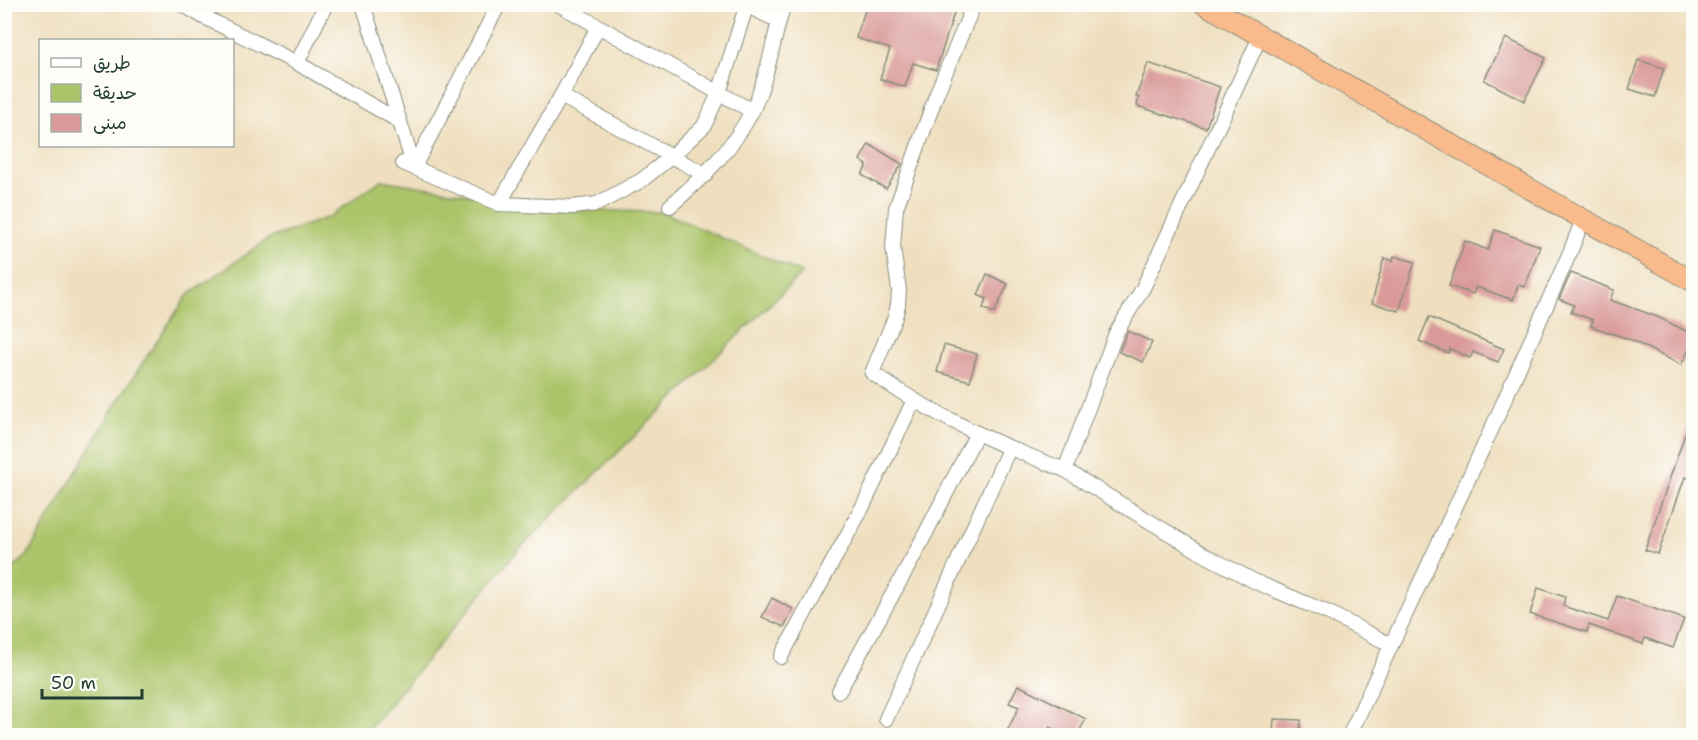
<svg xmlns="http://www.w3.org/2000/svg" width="1698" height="740" font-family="'Shantell Sans','Playpen Sans Arabic',sans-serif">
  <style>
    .green { fill: #acc469; stroke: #66804e; stroke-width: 1.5 }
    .building { fill: #d99a99 }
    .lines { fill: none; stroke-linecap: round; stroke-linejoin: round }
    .minor-casing { stroke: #878e7a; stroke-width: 16 }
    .highway-casing { stroke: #878e7a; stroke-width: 22 }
    .minor { stroke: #fff; stroke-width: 14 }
    .highway { stroke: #fabb8c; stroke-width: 20 }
  </style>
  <rect width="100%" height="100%" fill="#fdfcf7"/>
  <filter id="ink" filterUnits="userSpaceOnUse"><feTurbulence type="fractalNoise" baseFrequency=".0167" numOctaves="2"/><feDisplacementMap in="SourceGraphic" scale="12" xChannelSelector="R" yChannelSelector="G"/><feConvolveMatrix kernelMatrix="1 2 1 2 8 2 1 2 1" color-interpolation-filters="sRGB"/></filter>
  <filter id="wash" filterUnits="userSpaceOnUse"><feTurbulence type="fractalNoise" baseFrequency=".008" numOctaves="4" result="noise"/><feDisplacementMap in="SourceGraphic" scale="24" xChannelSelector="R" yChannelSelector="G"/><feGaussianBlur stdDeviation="1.35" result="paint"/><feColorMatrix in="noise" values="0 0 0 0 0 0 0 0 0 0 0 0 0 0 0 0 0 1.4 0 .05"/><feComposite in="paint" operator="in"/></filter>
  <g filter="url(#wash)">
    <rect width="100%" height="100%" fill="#efdfbf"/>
    <!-- green -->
    <path class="green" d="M381,180L568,210L663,212L802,273L520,548L364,735L5,736V575L27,556L117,402L187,296L268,239L329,217Z"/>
    <g id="blocks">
      <!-- building -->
      <g class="building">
        <path d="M867,4H957L936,70L913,63L905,87L880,79L890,49L856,38Z"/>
        <path d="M1506,38L1546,58L1524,101L1484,80Z"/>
        <path d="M1638,60L1664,68L1655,97L1629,89Z"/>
        <path d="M1148,63L1220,87L1206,128L1137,106L1139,98L1136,97Z"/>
        <path d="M869,144L902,164L886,189L862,175L867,165L860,160Z"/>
        <path d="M1495,230L1540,246L1525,287L1518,285L1513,300L1476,287L1473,294L1449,286L1465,241L1488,250Z"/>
        <path d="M1394,256L1415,262L1399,311L1372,303L1384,258L1393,261Z"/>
        <path d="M1571,273L1614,290L1610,300L1658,317L1694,335V340L1681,365L1631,340L1591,326L1593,320L1571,312L1574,305L1559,299Z"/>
        <path d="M987,274L1008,284L994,313L983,308L987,299L978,295Z"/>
        <path d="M1429,317L1504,349L1498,362L1473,352L1470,358L1450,349L1448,353L1419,341Z"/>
        <path d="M1128,331L1152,342L1143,362L1119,352Z"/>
        <path d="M944,345L977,354L970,381L937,372Z"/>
        <path d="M1692,414H1694V465L1689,478L1685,477L1658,554L1645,550Z"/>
        <path d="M1538,588L1565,597L1563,606L1608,621L1617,596L1684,619L1673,648L1645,638L1643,644L1589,625L1587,632L1530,614Z"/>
        <path d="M772,598L793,609L784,627L762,617Z"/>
        <path d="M1018,685L1086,719L1077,735H1068L1050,727L1045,735H1005L1019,707L1009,703Z"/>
        <path d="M1274,719L1301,720L1300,735H1273Z"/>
      </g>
    </g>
  </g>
  <g filter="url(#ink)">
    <use href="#blocks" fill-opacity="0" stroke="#878e7a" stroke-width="1.5"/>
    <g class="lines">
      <!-- minor casing -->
      <g class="minor-casing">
        <g id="minor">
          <path d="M182,4L204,17L210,4"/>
          <path d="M363,4L414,167"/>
          <path d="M558,4L752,111"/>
          <path d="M743,4L779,21"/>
          <path d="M974,4L937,93L896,208L893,247L899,290L898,305L895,317L872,373C932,415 997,444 1065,470"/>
          <path d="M204,17L297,63L399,121"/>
          <path d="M1260,37L1143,288L1116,333L1065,470L1205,555L1256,582L1331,614L1391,645"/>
          <path d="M297,63L326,4"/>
          <path d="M561,96L706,175"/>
          <path d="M403,163L499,204L572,207L597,204L642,180L672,156L704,126L719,93L747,4"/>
          <path d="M414,167L499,4"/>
          <path d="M499,204L561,96L598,27"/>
          <path d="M670,206C702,178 733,149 752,111C768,78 773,39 784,4"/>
          <path d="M781,657L863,506L914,400"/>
          <path d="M839,691L916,552L977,433"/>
          <path d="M886,719L1009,449"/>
          <path d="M1349,736L1493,426L1571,250L1583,219"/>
        </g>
      </g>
      <!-- highway casing -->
      <g class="highway-casing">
        <path id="highway" d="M1204,4L1694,282"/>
      </g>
      <!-- minor -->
      <use href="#minor" class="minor"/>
      <!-- highway -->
      <use href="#highway" class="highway"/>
    </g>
  </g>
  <!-- margin -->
  <rect width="1698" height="740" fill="none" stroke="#fdfcf7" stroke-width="24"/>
  <!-- legend -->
  <rect x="39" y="39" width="195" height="108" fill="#fdfcf7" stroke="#a4b0a9" stroke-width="1.5"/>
  <rect x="51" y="58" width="30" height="9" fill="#ffffff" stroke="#a4b0a9" stroke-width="1.5"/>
  <text x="93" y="69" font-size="18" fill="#1f3d34">طريق</text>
  <rect x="51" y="84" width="30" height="18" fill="#acc469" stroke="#a4b0a9" stroke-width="1.5"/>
  <text x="93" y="99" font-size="18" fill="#1f3d34">حديقة</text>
  <rect x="51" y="114" width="30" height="18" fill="#d99a99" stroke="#a4b0a9" stroke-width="1.5"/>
  <text x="93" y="129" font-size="18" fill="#1f3d34">مبنى</text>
  <!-- scale -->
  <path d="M42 689v9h100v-9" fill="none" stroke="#1f3d34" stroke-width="3"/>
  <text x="51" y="689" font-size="18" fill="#1f3d34" stroke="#fdfcf7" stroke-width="4.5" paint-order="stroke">50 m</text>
</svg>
